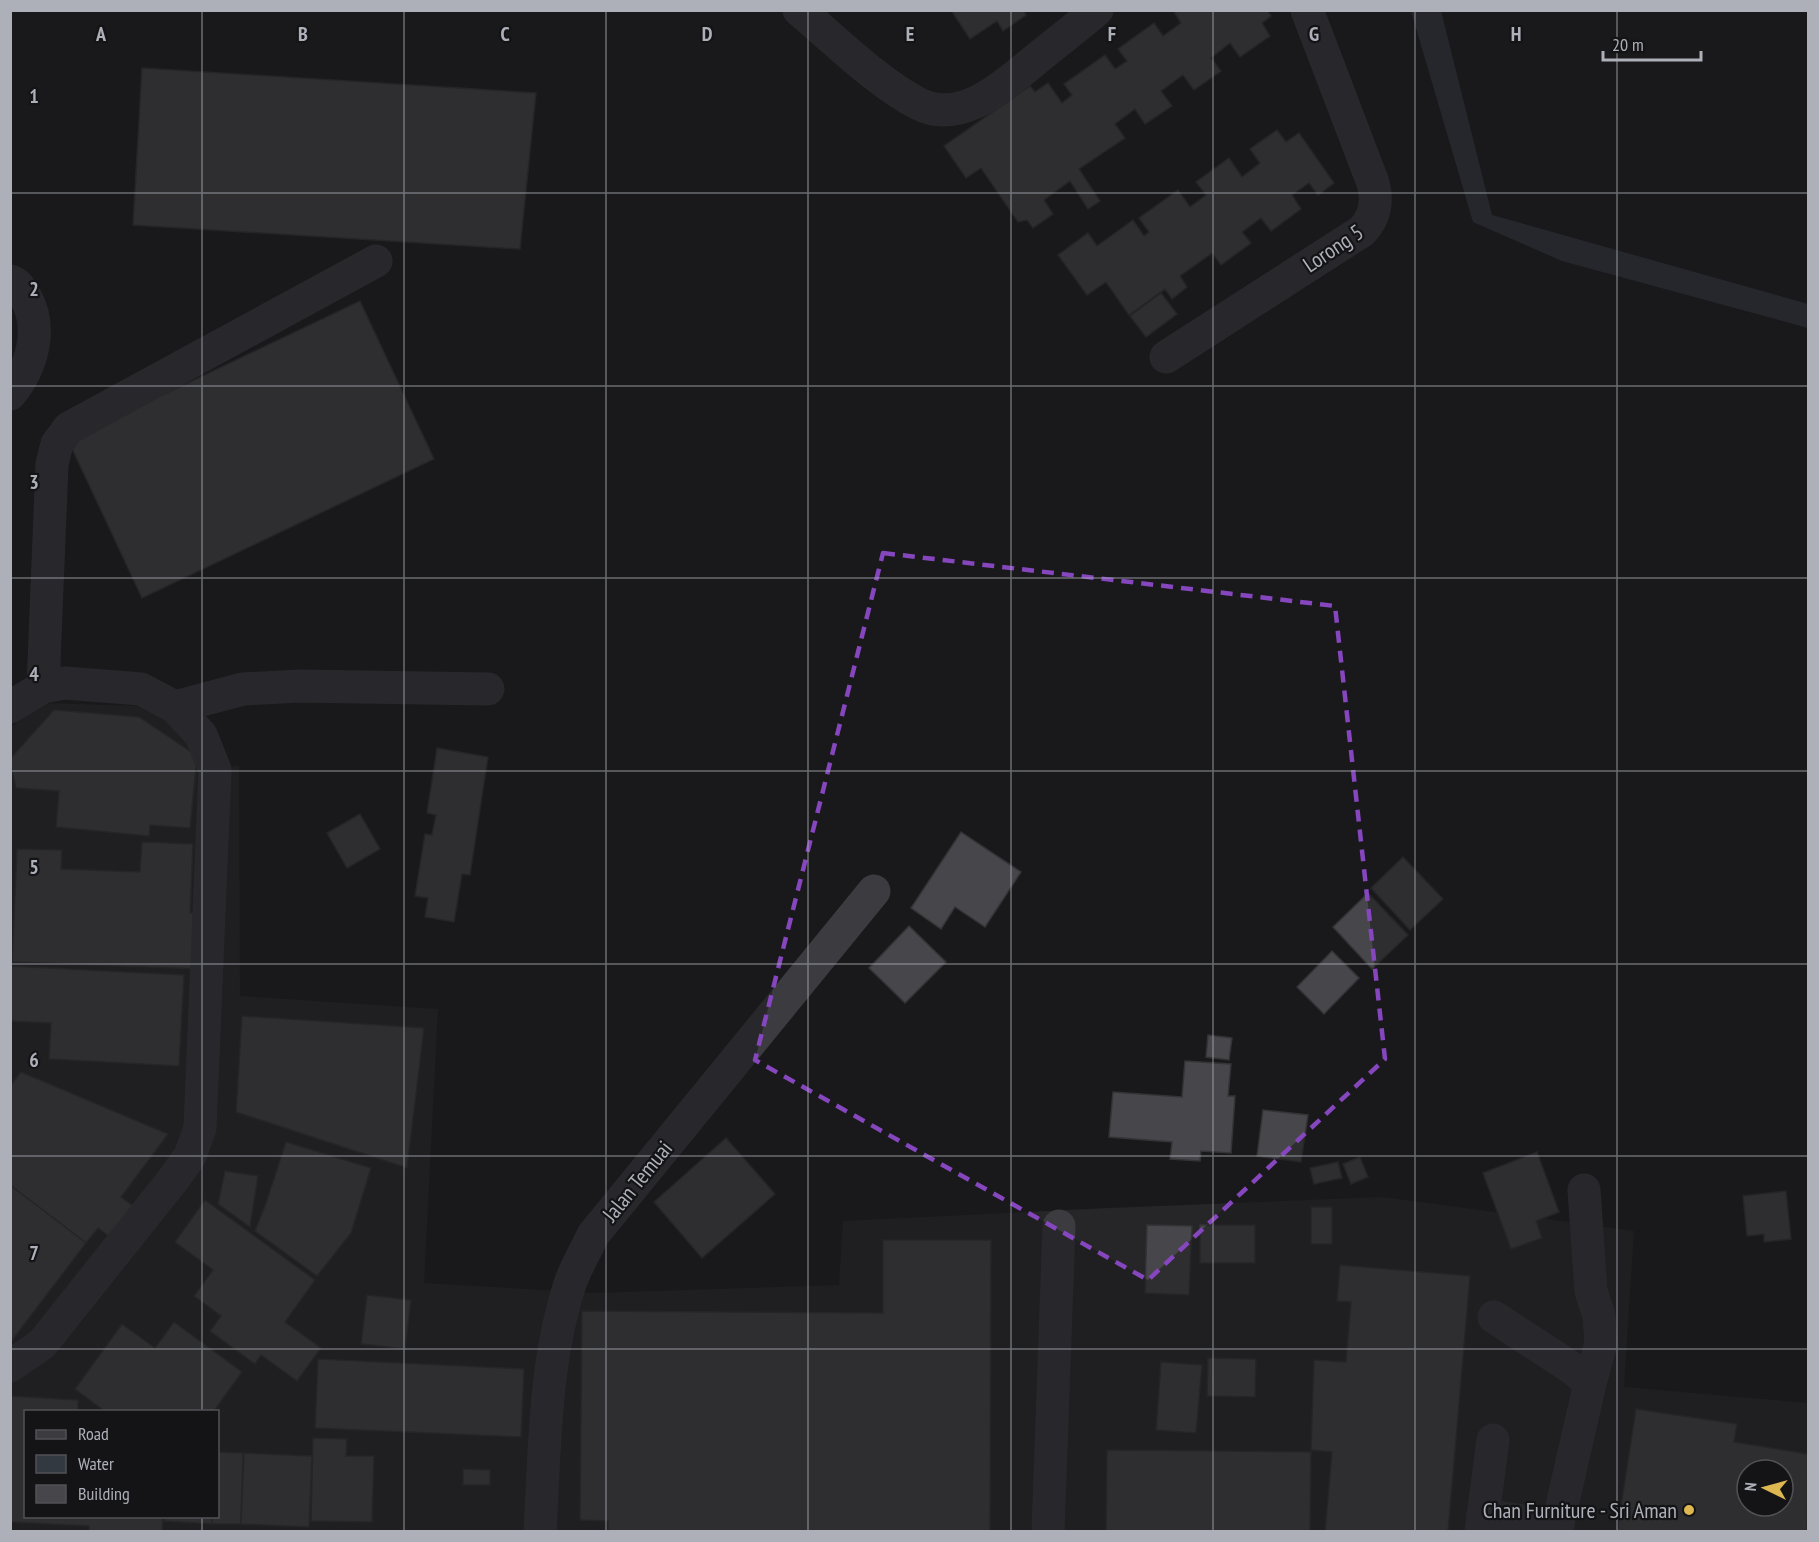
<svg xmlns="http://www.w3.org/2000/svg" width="1819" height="1542" font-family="'PT Sans Narrow',sans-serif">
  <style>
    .built { fill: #262528; fill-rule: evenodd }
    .water { fill: #333940 }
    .building { fill: #47464b; stroke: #343437; stroke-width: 1.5; fill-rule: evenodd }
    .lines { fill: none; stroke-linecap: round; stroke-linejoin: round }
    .minor { stroke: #3b3b40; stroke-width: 33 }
    .marked { fill: none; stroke: #8546be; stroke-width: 4.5; stroke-dasharray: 12 8; stroke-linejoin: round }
    .grid { fill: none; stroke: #adb0b9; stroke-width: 1.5; stroke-opacity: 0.55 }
    .poi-dot { fill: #ddb750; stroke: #141416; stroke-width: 2 }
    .labels { text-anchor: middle; stroke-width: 4.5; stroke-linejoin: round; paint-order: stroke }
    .street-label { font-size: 22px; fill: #adb0b9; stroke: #141416 }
    .poi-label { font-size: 22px; fill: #adb0b9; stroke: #141416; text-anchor: end }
    .grid-label { font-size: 20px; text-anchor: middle; font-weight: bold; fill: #adb0b9; stroke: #141416; stroke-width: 4.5; stroke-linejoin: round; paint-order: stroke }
  </style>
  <rect width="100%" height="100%" fill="#19191b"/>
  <!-- built -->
  <path class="built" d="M45,703L138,706L185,730L205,768L239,766L240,996L438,1009L424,1283L593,1293L839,1285L843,1221L1109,1208L1383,1197L1634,1231L1624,1387L1808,1403V1531H11L10,727ZM26,1412H218V1516H26ZM1747,1470H1783V1506H1747Z"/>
  <!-- water -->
  <path class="water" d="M1411,11H1441L1492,215L1808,304V328L1562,261L1473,222Z"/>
  <!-- building -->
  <g class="building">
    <path d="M951,10H1023L1026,15L1003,31L997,21L970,39Z"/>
    <path d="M1267,10L1271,16L1262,23L1270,36L1240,57L1230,43L1211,58L1221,71L1194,90L1183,75L1161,91L1172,106L1145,124L1135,109L1115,124L1125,138L1079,169L1100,201L1088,209L1070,181L1044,200L1053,214L1033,228L1027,220L1018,222L981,168L966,178L944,146L1030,86L1035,92L1048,83L1062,103L1072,95L1064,84L1105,55L1115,69L1127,61L1118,49L1154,23L1163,36L1181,23L1173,10Z"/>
    <path d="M142,68L536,93L520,249L133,225Z"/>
    <path d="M1277,130L1286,142L1299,133L1334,183L1318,195L1309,183L1292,195L1301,209L1271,231L1261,218L1242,232L1251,243L1221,265L1212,253L1180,276L1187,287L1172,299L1165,289L1129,315L1106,282L1087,295L1058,255L1088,233L1097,246L1133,220L1144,236L1149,232L1139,218L1178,190L1190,207L1206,195L1196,182L1229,158L1242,177L1260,163L1250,149Z"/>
    <path d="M1161,293L1177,314L1146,337L1130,316Z"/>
    <path d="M360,301L434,459L142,598L68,440Z"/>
    <path d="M54,710L139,717L197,756L190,828L150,825L149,836L56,827L59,791L16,788L10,762V759Z"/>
    <path d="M437,748L488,757L470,875L462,874L454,922L425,917L428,898L415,896L425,834L432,835L436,815L427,813Z"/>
    <path d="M360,814L380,849L347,868L327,833Z"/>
    <path d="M961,832L1021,872L985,927L955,907L941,929L911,908Z"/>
    <path d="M142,842L193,844L190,913H206L203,969L12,962L17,849L62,850L61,869L140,872Z"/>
    <path d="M1403,857L1443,899L1410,930L1371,888Z"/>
    <path d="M1368,893L1408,935L1372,969L1333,927Z"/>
    <path d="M909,926L946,962L905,1003L869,968Z"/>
    <path d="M1332,951L1359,978L1324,1014L1297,987Z"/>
    <path d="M10,966L184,975L179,1066L49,1059L51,1023L10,1021Z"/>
    <path d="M242,1016L424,1028L407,1168L236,1112Z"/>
    <path d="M1208,1035L1232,1038L1229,1060L1206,1057Z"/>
    <path d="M1185,1061L1231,1064L1228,1096H1235L1231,1153L1201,1151L1200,1161L1170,1159L1172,1142L1109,1137L1113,1092L1182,1097Z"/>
    <path d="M21,1072L168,1134L121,1197L137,1209L114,1240L98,1228L86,1243L10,1185V1086Z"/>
    <path d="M1263,1110L1308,1115L1301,1162L1257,1156Z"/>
    <path d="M726,1138L775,1194L702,1258L654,1202Z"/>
    <path d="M286,1142L371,1168L351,1233L317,1276L255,1231L265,1206Z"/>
    <path d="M1537,1152L1559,1212L1536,1221L1542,1238L1511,1249L1483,1173Z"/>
    <path d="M1360,1157L1368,1177L1351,1184L1343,1164Z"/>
    <path d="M1338,1162L1342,1178L1314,1184L1310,1168Z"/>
    <path d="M225,1171L258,1176L250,1227L218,1204Z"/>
    <path d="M10,1185L86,1243L10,1343Z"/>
    <path d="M1786,1191L1791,1239L1764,1242V1234L1747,1236L1743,1196Z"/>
    <path d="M205,1200L315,1280L285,1322L321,1348L297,1381L261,1355L255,1364L210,1331L221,1316L194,1296L213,1270L175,1242Z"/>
    <rect x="1311" y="1207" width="21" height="37"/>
    <path d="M1147,1225L1192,1226L1189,1295L1145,1293Z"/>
    <rect x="1200" y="1225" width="55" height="38"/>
    <path d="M883,1240H991L990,1532H608V1521L580,1520L582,1311L883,1313Z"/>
    <path d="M1340,1265L1470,1276L1448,1532H1325L1332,1452L1311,1450L1314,1360L1346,1362L1351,1302L1337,1301Z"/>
    <path d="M367,1295L411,1300L405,1349L361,1344Z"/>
    <path d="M174,1322L242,1372L213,1412H106L75,1389L122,1324L155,1348Z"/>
    <path d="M1208,1358L1256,1359L1255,1397L1207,1396Z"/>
    <path d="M318,1359L524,1369L521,1437L315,1428Z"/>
    <path d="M1161,1362L1202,1365L1196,1433L1156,1430Z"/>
    <path d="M10,1396L78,1400V1412H26V1516H163L162,1532H89V1526L10,1522Z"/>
    <path d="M1636,1409L1737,1424L1734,1442L1808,1454L1807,1532H1617ZM1747,1470H1783V1506H1747Z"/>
    <path d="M313,1438L347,1439L346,1456H374L372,1522L311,1521Z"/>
    <path d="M1107,1450L1311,1452L1310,1532H1106Z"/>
    <path d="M218,1452L243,1453L241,1524H212V1516H218Z"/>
    <path d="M244,1453L312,1456L309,1527L241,1524Z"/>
    <path d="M463,1469L490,1470V1485H463Z"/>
    <path d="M164,1516H212V1524L164,1521Z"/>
  </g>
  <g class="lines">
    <!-- minor -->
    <g class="minor">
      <path d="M799,10C834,39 879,84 919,104C963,126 1008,82 1040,56C1059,41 1078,26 1097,10"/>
      <path d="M10,281C19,284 21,290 26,298C43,329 32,368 10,394"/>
      <path d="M1166,357L1362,231C1375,218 1378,201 1373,183L1307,10"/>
      <path d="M43,687L52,464L57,444L69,428L376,261"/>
      <path d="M10,707L43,687L65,683L141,689L175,707L201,735L215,770L200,1128L190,1156L172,1181L42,1344L10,1366"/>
      <path d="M175,707L243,689L299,686L488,689"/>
      <path d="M1584,1190L1591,1291L1599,1316L1601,1343L1590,1383"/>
      <path d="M1494,1317L1572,1368L1590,1383L1556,1532"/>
      <path d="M1483,1515L1558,1526"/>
      <path d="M540,1532C545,1448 544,1361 571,1281C577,1265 586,1250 593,1235L874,891"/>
      <path d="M1048,1532L1059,1226"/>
      <path d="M1481,1532L1493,1440"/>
    </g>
  </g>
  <!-- marked area -->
  <path d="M0 0H1819V1542H0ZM883,553L1335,606L1385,1059L1148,1280L755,1060Z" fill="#19191b" fill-opacity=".55" fill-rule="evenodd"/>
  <path class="marked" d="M883,553L1335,606L1385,1059L1148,1280L755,1060Z"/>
  <!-- grid -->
  <path class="grid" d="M202,10V1412M404,10V1532M606,10V1532M808,10V1532M1011,10V1532M1213,10V1532M1415,10V1532M1617,10V1532M10,193H1808M10,386H1808M10,578H1808M10,771H1808M10,964H1808M10,1156H1808M10,1349H1808M202,1516V1532"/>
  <!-- markers -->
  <circle class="poi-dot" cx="1689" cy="1510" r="6"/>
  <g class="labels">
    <!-- street labels -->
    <g class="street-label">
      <text transform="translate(1333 248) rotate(-34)" y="8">Lorong 5</text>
      <text transform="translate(637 1181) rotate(-51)" y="8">Jalan Temuai</text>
    </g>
    <!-- poi labels -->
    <g class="poi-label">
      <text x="1677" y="1518">Chan Furniture - Sri Aman</text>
    </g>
  </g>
  <g class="grid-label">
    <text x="101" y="41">A</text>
    <text x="303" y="41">B</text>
    <text x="505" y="41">C</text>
    <text x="707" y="41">D</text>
    <text x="910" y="41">E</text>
    <text x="1112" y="41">F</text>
    <text x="1314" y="41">G</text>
    <text x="1516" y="41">H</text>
    <text x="34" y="103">1</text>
    <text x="34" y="296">2</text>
    <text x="34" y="489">3</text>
    <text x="34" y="681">4</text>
    <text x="34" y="874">5</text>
    <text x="34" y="1067">6</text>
    <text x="34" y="1260">7</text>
  </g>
  <!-- border -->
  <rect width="1819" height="1542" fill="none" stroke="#adb0b9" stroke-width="24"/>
  <!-- legend -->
  <rect x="24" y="1410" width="195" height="108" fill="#141416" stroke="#515257" stroke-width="1.5"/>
  <rect x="36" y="1430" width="30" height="9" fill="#3b3b40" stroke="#515257" stroke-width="1.5"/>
  <text x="78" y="1440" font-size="18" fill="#adb0b9">Road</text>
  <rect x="36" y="1455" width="30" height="18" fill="#333940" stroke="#515257" stroke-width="1.5"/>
  <text x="78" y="1470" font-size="18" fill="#adb0b9">Water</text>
  <rect x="36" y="1485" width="30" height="18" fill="#47464b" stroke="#515257" stroke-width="1.5"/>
  <text x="78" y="1500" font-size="18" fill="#adb0b9">Building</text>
  <!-- north arrow -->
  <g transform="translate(1765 1488) rotate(275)"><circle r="28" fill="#141416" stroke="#515257" stroke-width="1.5"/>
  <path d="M0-4.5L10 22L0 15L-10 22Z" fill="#ddb750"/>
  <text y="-9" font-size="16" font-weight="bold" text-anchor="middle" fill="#adb0b9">N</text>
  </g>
  <!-- scale -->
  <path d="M1603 51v9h98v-9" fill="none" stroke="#adb0b9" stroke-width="3"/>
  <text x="1612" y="51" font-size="18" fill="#adb0b9" stroke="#141416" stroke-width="4.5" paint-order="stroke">20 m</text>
</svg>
